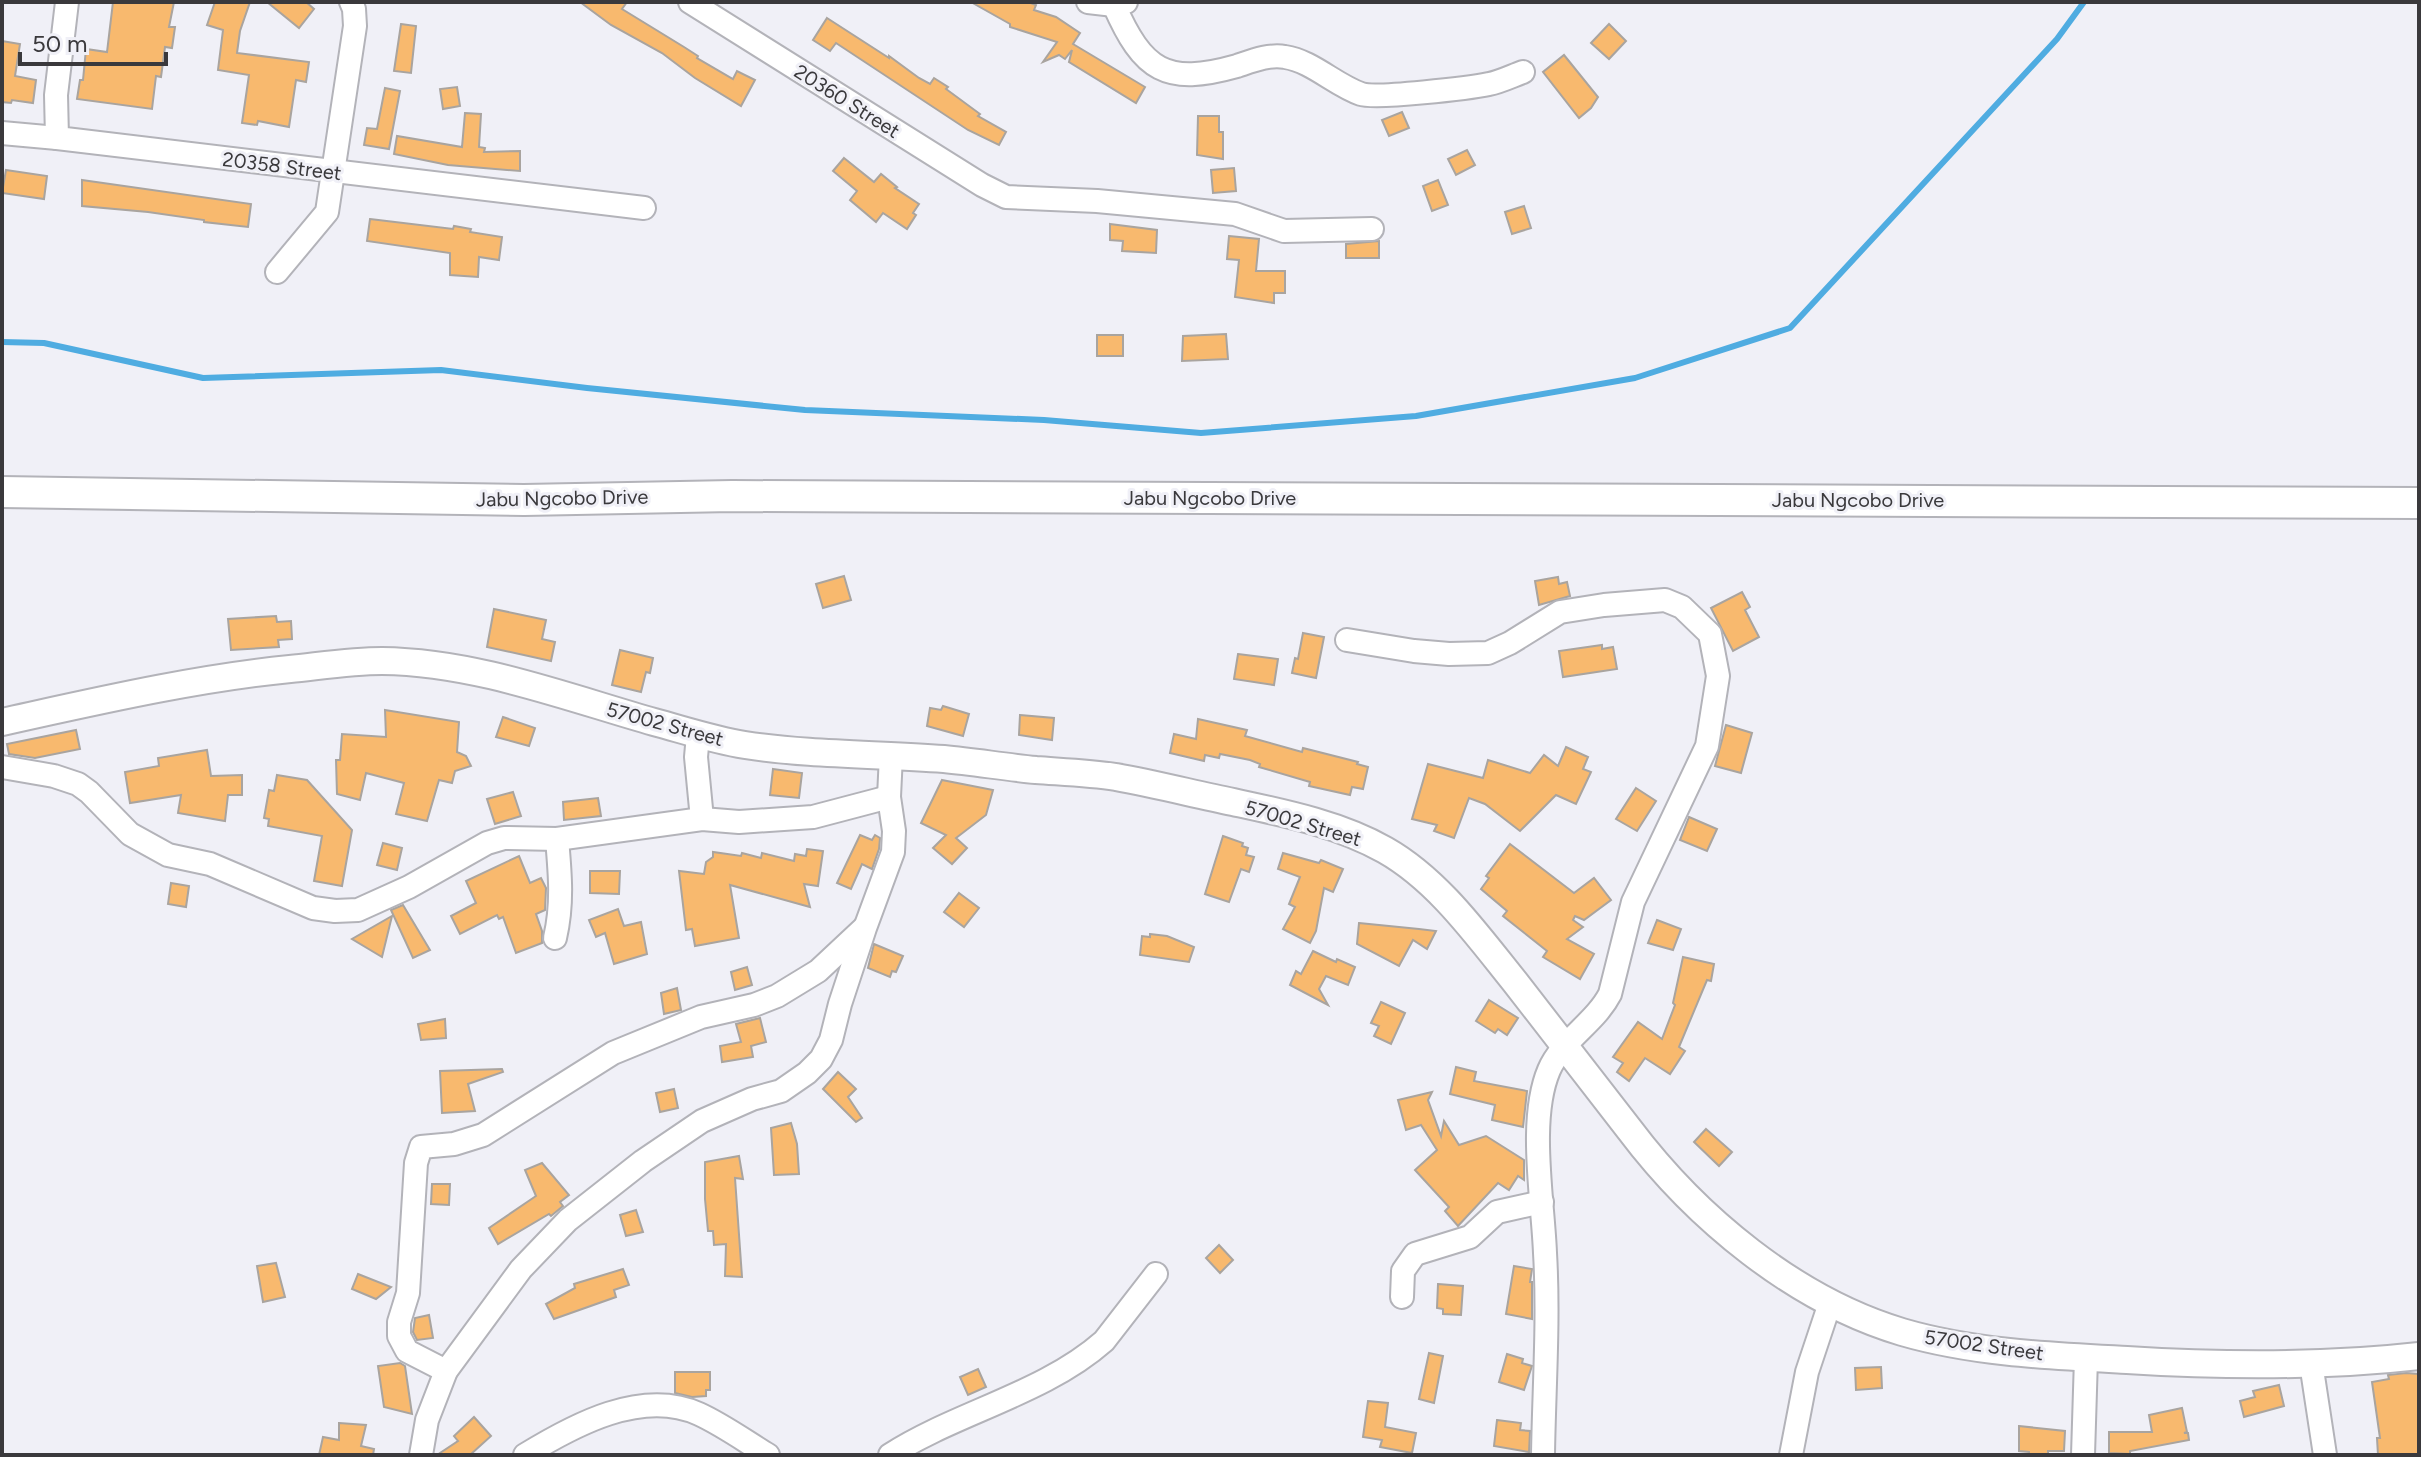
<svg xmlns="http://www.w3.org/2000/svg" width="2421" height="1457" font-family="Figtree,sans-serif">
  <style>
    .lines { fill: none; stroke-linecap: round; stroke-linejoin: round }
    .stream { stroke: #4face1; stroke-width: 6 }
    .building { fill: #f8b96e; stroke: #a9a49f; stroke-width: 2 }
    .minor-casing { stroke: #b3b3b9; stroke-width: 26 }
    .tertiary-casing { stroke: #b3b3b9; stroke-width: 30 }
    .secondary-casing { stroke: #b3b3b9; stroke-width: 34 }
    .minor { stroke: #fff; stroke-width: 22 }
    .tertiary { stroke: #fff; stroke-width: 26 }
    .secondary { stroke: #fff; stroke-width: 30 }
    .labels { text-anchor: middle; stroke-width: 6; stroke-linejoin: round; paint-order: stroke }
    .street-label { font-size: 20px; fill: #3a393c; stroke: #f0f0f7 }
  </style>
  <rect width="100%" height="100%" fill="#f0f0f7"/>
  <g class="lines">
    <!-- stream -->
    <path class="stream" d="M2,342L44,343L203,378L441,370L587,388L805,410L1044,420L1201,433L1416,416L1635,378L1790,328L2057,39L2084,2"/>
  </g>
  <!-- building -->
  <g class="building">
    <path d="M113,2H174L169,27H175L172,48L165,47L161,77L156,76L152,109L77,99L80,80H83L86,49L107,52Z"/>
    <path d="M215,2H250L240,31L237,53L309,62L306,82L296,80L289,127L258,121L257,125L242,123L249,75L218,70L223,30L207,25Z"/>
    <path d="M267,2H306L314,9L299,28Z"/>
    <path d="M580,2H627L622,9L684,47L698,56L697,58L733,79L737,71L755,80L741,106L695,78L662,53L611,25Z"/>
    <path d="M971,2H1028L1036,5L1034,10L1056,17L1080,33L1073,44L1145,87L1136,103L1069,62L1072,50L1065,59L1059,55L1043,62L1057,42L1010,27V24Z"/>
    <path d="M827,18L889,58V56L919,78L930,84L934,78L948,87L946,89L980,114L978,116L1006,132L999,145L968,130L836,43L830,51L813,40Z"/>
    <path d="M401,24L416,26L411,73L394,71Z"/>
    <path d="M1609,24L1626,41L1609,59L1591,43Z"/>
    <path d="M2,41L20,44L15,76L36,80L33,103L12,100L11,103L2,102Z"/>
    <path d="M1564,55L1598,97L1591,108L1579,118L1543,72Z"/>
    <path d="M457,87L460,106L443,109L440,89Z"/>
    <path d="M385,88L400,91L389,149L364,145L367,128L377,129Z"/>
    <path d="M1402,112L1409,128L1389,136L1382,120Z"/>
    <path d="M465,113L481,114L479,147L485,148L484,152L520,151V171L448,165L394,154L397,136L462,147Z"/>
    <path d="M1198,116H1219V132H1223V159L1197,155Z"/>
    <path d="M1467,150L1475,165L1456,175L1448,159Z"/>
    <path d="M844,158L874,182L881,174L897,187L895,188L919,204L913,213L916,215L907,229L883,213L876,222L850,200L857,191L833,171Z"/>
    <path d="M1234,168L1236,191L1213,193L1211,170Z"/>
    <path d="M6,170L47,176L44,199L2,193Z"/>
    <path d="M82,180L251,204L248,227L204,222V220L148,212L82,206Z"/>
    <path d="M1438,180L1448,205L1432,211L1423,186Z"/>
    <path d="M1524,206L1531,228L1512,234L1505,212Z"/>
    <path d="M370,219L453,229L454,226L471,229L470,232L502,237L499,260L479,257L478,277L450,275V253L367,241Z"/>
    <path d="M1110,224L1157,230L1156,253L1122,251L1123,241L1110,240Z"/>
    <path d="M1229,236L1259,239L1256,271H1285V293H1274V303L1235,297L1239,260L1227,259Z"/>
    <path d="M1379,241V258H1346V244Z"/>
    <path d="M1226,334L1228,359L1182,361L1183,336Z"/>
    <rect x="1097" y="335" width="26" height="21"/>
    <path d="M844,576L851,600L823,608L816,584Z"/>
    <path d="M1558,577L1559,584L1567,582L1570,596L1539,605L1535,581Z"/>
    <path d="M1742,592L1750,607L1745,610L1759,637L1733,651L1711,608Z"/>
    <path d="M494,609L546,620L542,639L555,642L551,661L487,647Z"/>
    <path d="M276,616L277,622L291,621L292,639L278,640L279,647L231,650L228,619Z"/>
    <path d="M1303,633L1324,637L1316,678L1292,673L1295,658L1298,659Z"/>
    <path d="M1602,645V649L1613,647L1617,669L1563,677L1559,651Z"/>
    <path d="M620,650L653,658L650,673L646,672L641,692L612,685Z"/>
    <path d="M1238,654L1278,659L1274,685L1234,679Z"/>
    <path d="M943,706L969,714L963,736L927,726L930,708L941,710Z"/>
    <path d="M385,710L459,722L457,752L466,756L471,766L455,771L452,783L439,780L427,821L396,814L404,783L366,773L360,800L337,794L336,760H340L342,734L386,737Z"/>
    <path d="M1020,715L1054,718L1052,740L1019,735Z"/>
    <path d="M503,717L535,728L529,746L496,737Z"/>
    <path d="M1198,719L1247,730L1245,736L1302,752L1303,748L1358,762L1357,764L1368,767L1363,789L1352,787L1350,795L1309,786L1310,782L1259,767L1260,764L1250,760L1220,754L1219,758L1205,755L1204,761L1170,753L1174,734L1196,739Z"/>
    <path d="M1726,725L1752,733L1741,773L1715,766Z"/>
    <path d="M76,730L80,749L35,758L9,754L7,744Z"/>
    <path d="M1566,747L1588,757L1583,769L1591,772L1576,804L1556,795L1520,831L1485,804L1469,798L1454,838L1434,831L1437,825L1412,819L1428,764L1483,778L1488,760L1530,773L1544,755L1558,766Z"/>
    <path d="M207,750L211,776L242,775V795H228L225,821L178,813L181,795L130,803L125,772L159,766L158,758Z"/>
    <path d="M773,769L802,773L799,798L770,795Z"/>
    <path d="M277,775L307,780L352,830L342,886L314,881L322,836L268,826L269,819L264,818L269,790L274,791Z"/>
    <path d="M942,780L993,790L986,815L956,838L967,848L952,864L933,848L946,835L921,823Z"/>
    <path d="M1636,788L1656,801L1637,831L1616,819Z"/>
    <path d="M513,792L521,816L495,824L487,799Z"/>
    <path d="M598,798L601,816L564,820L563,802Z"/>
    <path d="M1689,817L1717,829L1707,851L1680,840Z"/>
    <path d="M860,835L872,840L875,835L880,838L879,849L872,869L862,864L851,889L837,883Z"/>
    <path d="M1223,836L1243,843L1242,846L1248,848L1246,855L1254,857L1249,872L1241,869L1229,902L1205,894Z"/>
    <path d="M383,843L402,848L397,870L377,865Z"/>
    <path d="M1510,844L1574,893L1594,878L1611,900L1584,920L1575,916L1573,920L1583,927L1567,939L1594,954L1580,979L1543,957L1547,951L1503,916L1507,911L1481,889L1489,878L1486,876Z"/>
    <path d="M807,849L823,851L818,886L804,884L810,907L730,885L739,938L695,946L692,929L686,930L679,871L704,874L706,862L713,857V852L741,856L742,853L761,858L762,853L794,861L795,854L806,856Z"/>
    <path d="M1283,853L1319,863L1321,860L1343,869L1333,892L1324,888L1316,931L1310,943L1283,929L1295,907L1289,904L1300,877L1278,869Z"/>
    <path d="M519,856L530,883L541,878L546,888L545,910L536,914L542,931V943L516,953L503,917L499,919L497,915L460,934L451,916L476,903L466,881Z"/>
    <path d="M590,871H620L619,894L590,893Z"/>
    <path d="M171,883L189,886L186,907L168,904Z"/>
    <path d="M959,893L979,908L964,927L944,912Z"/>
    <path d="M403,905L430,950L413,958L391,910Z"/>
    <path d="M618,909L624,926L641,922L647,954L614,964L605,933L596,937L589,920Z"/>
    <path d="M392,916L382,957L352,939Z"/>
    <path d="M1657,920L1681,929L1673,950L1648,943Z"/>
    <path d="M1359,923L1419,929L1436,931L1427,949L1413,940L1399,966L1357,944Z"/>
    <path d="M1150,934L1167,936L1194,947L1189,962L1140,955L1142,936L1150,937Z"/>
    <path d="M874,944L903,956L896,972L892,971L890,977L868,968Z"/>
    <path d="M1313,951L1336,962L1337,959L1355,967L1348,985L1326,976L1319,989L1328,1005L1290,985L1296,971L1301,974Z"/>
    <path d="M1683,957L1714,964L1711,981L1707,980L1679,1047L1685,1051L1670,1074L1645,1058L1629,1081L1617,1072L1623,1063L1613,1057L1638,1022L1662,1039L1675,1005L1673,1003Z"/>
    <path d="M747,967L752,985L735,990L731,972Z"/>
    <path d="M677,988L681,1010L664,1014L661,993Z"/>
    <path d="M1489,1000L1518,1018L1507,1035L1498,1029L1495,1033L1476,1021Z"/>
    <path d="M1381,1002L1405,1013L1391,1044L1374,1036L1379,1026L1371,1023Z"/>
    <path d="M760,1018L766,1042L751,1046L753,1057L722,1062L720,1046L741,1042L736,1024Z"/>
    <path d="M445,1019L446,1038L421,1040L418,1024Z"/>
    <path d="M1456,1067L1476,1072L1474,1081L1527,1091L1523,1127L1492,1120L1495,1105L1450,1094Z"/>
    <path d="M502,1069L503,1072L468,1084L475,1111L442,1113L440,1071Z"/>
    <path d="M838,1072L856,1089L848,1097L862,1118L856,1122L823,1089Z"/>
    <path d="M674,1089L678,1108L660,1112L656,1093Z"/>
    <path d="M1432,1092L1428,1100L1441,1136L1444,1121L1459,1145L1486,1136L1524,1160V1180L1518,1176L1509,1190L1498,1183L1458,1226L1445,1211L1449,1207L1415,1170L1437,1150L1421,1125L1406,1130L1398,1100Z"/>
    <path d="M791,1123L797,1144L799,1174L774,1175L771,1128Z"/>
    <path d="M1706,1129L1732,1152L1719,1166L1694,1142Z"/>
    <path d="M739,1156L743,1179L735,1178L742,1277L725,1276L726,1244L714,1245L713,1231H708L705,1199V1162Z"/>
    <path d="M542,1163L569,1195L560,1202L563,1206L551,1216L549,1214L498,1244L489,1228L536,1196L525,1170Z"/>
    <path d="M432,1184H450L449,1205L431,1204Z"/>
    <path d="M636,1210L643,1232L626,1236L620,1215Z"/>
    <path d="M1219,1245L1233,1260L1220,1273L1206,1258Z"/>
    <path d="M276,1263L285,1297L263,1302L257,1266Z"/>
    <path d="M1514,1266L1532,1269L1530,1282H1532V1319L1506,1314Z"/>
    <path d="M623,1269L629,1285L614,1290L616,1297L554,1319L546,1304L575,1288L574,1284Z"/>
    <path d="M358,1274L391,1287L376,1299L352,1289Z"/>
    <path d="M1438,1284L1463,1286L1461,1315L1443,1314V1309L1437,1308Z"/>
    <path d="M429,1315L433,1338L417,1340L413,1332L415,1318Z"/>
    <path d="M1429,1353L1443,1356L1434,1403L1419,1399Z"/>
    <path d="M1507,1354L1523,1359L1522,1363L1532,1366L1524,1390L1499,1382Z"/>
    <path d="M400,1363L405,1366L412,1414L384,1407L378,1366Z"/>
    <path d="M1881,1367L1882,1388L1856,1390L1855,1368Z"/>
    <path d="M978,1369L986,1387L968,1395L960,1377Z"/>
    <path d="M675,1372H710V1390H706V1396L692,1397L675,1393Z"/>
    <path d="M2406,1373L2419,1374V1455H2378L2377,1438H2380L2372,1382L2389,1379L2388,1375Z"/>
    <path d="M2279,1385L2284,1406L2244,1417L2240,1401L2255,1397L2253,1391Z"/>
    <path d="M1368,1401L1388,1403L1385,1427L1416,1433L1412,1453L1380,1447L1382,1440L1363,1437Z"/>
    <path d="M2182,1408L2187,1432L2184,1433H2188L2189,1440L2130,1451V1454L2109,1453V1432H2152L2149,1415Z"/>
    <path d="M474,1417L491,1436L470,1455H437L458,1441L454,1436Z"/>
    <path d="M1497,1420L1521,1423L1520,1430L1530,1431L1529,1452L1494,1446Z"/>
    <path d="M339,1423L366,1425L361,1446L374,1449L373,1455H319L323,1437L339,1440Z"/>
    <path d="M2019,1426L2065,1431L2064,1451H2048V1455H2029V1452L2019,1451Z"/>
  </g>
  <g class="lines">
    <!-- minor casing -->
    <g class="minor-casing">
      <g id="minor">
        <path d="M67,2L56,95L57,138L644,208"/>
        <path d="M690,2L982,185L1006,197L1097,201L1235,214L1284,231L1372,229"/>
        <path d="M1088,2L1114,5L1126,2"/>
        <path d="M1114,5C1143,71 1166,86 1237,66C1252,61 1269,54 1285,57C1312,61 1335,85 1361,94C1376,99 1470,88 1489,84C1500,82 1512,76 1523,72"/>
        <path d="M2,133L57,138"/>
        <path d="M277,272L327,212L355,26L354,9L351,2"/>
        <path d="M1347,640L1414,651L1449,654L1488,653L1510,643L1560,612L1604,605L1665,600L1682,607L1710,634L1718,676L1707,746L1633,902L1610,994C1595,1023 1562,1040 1549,1070C1528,1119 1543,1200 1545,1253C1549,1320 1544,1388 1543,1455"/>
        <path d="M698,735L696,757L702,819"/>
        <path d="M2,767L54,776L78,784L89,792L130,834L168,855L210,864L313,908L335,911L358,910L409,887L487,843L504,838L557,839L702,819L739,822L813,817L889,797"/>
        <path d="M555,938C563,904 560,873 557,839"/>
        <path d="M1402,1297L1403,1271L1415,1254L1470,1237L1497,1212L1542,1202"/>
        <path d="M2311,1363L2325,1455"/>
        <path d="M446,1371L407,1351L399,1336V1322L408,1293L416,1163L421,1147L454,1144L483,1135L613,1053L701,1017L754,1005L777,996L818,971L864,928"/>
        <path d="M421,1455L427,1420L446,1371L521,1269L568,1220L643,1161L702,1121L752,1099L781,1091L807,1073L821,1059L831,1040L840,1004L865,928L893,852L894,831L889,797L891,755"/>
        <path d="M525,1455C574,1425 642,1388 699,1414C723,1425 745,1441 768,1455"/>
        <path d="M890,1455C957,1412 1044,1394 1104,1341L1156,1274"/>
        <path d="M1791,1455L1807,1372L1830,1303"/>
        <path d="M2083,1455L2086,1358"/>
      </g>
    </g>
    <!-- tertiary casing -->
    <g class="tertiary-casing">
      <path id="tertiary" d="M2,722C98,701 192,679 290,669C320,666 352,661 382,661C475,662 566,697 654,722C684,730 714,740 745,745C810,755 878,754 944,759C975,762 1005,767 1036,770C1063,772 1090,773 1116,777C1155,784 1194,794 1233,802C1284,813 1339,824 1385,850C1438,880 1477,935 1515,982C1553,1031 1591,1080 1629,1129C1696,1218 1795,1300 1902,1332C1974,1353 2052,1356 2127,1360C2223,1366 2322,1367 2419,1356"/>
    </g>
    <!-- secondary casing -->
    <g class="secondary-casing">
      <path id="secondary" d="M2,492L524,500L732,496L2419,503"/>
    </g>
    <!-- minor -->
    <use href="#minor" class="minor"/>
    <!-- tertiary -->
    <use href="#tertiary" class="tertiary"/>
    <!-- secondary -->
    <use href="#secondary" class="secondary"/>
  </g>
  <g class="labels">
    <!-- street labels -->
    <g class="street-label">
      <text transform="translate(847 101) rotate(32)" y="7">20360 Street</text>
      <text transform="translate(282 166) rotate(7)" y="7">20358 Street</text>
      <text transform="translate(562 498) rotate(-1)" y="7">Jabu Ngcobo Drive</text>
      <text x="1210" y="505">Jabu Ngcobo Drive</text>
      <text x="1858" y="507">Jabu Ngcobo Drive</text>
      <text transform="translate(665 724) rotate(15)" y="7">57002 Street</text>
      <text transform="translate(1303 823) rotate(16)" y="7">57002 Street</text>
      <text transform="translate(1984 1345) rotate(8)" y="7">57002 Street</text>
    </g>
  </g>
  <!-- border -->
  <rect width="2421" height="1457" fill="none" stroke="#3a393c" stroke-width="8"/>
  <!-- scale -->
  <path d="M20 52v12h146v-12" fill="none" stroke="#3a393c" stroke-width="4"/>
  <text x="32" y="52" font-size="24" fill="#3a393c" stroke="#f0f0f7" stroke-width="6" paint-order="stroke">50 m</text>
</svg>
